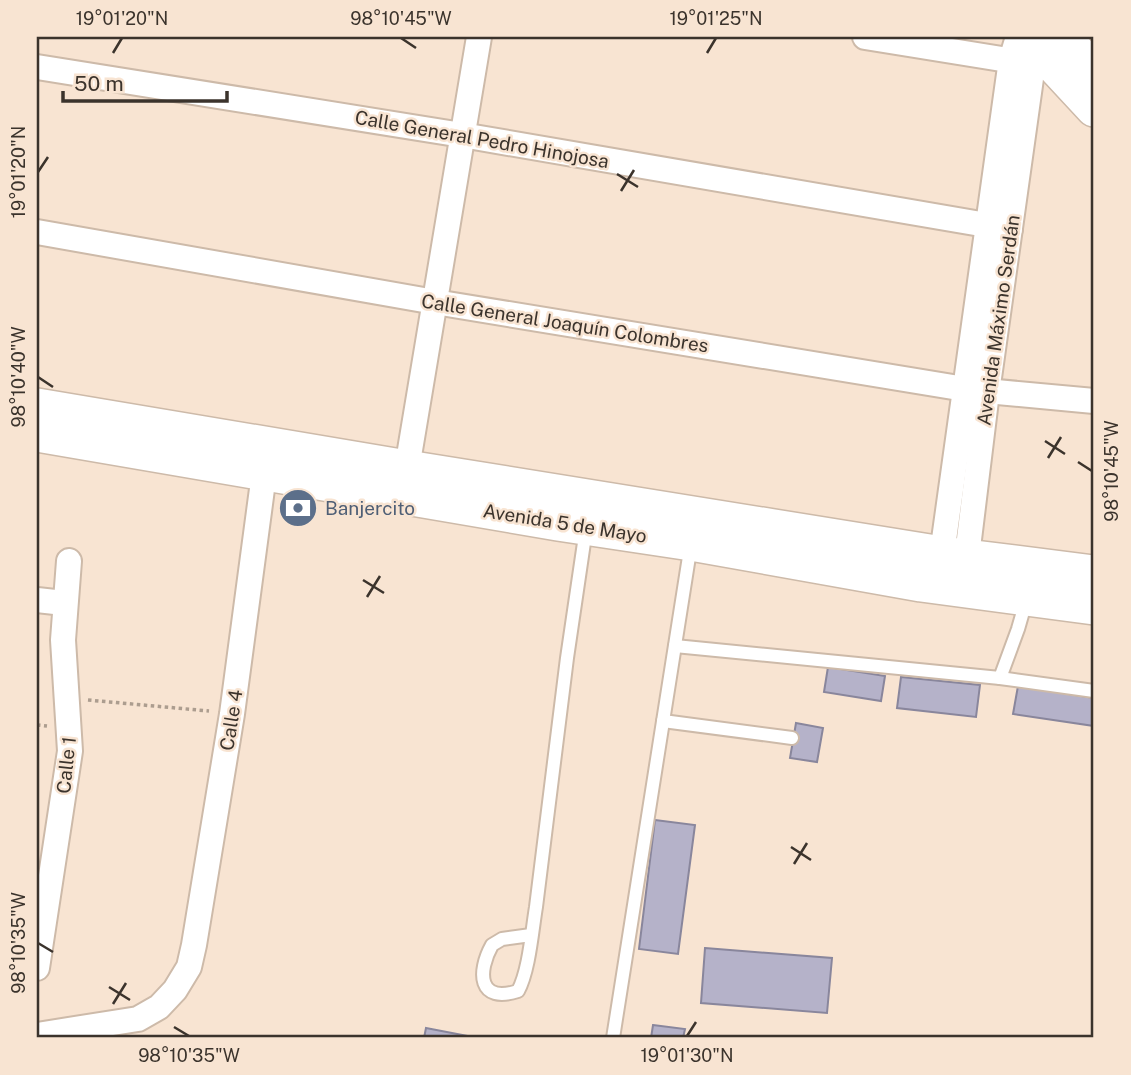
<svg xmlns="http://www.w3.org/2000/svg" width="1131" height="1075" font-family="'Public Sans',sans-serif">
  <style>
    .building { fill: #b5b2c9; stroke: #89869c; stroke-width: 2 }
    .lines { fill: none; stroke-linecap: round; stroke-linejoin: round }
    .lane-casing { stroke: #cdbaa9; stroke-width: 16 }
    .street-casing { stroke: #cdbaa9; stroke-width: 28 }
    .secondary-casing { stroke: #cdbaa9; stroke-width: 38 }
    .path { stroke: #ac9d8f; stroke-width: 3.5; stroke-dasharray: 3.5 3.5; stroke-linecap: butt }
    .lane { stroke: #fff; stroke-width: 12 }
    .street { stroke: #fff; stroke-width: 24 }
    .secondary { stroke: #fff; stroke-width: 35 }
    .ticks { fill: none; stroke: #3b332c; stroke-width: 2.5 }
    .labels { text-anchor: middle; stroke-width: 5; stroke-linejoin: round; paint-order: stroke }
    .street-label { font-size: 19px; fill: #3b332c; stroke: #f8e4d2 }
    .service-label { font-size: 19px; fill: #4e5e75; stroke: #f8e4d2; text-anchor: start }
    .neatline { fill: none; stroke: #3b332c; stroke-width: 2.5 }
    .ticks-label { font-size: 18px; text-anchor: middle; fill: #3b332c }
  </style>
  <rect width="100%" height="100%" fill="#f8e4d2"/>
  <!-- building -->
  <g class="building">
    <path d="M828,667L885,676L881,701L824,692Z"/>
    <path d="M901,677L980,685L976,717L897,708Z"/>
    <path d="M1018,686L1094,698V726L1013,714Z"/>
    <path d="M796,723L823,728L817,762L790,758Z"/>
    <path d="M655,820L695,825L678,954L639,949Z"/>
    <path d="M705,948L832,958L827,1013L701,1003Z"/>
    <path d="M653,1025L685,1029L683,1038H651Z"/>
    <path d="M426,1028L478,1038H424Z"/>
  </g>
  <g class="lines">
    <!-- lane casing -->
    <g class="lane-casing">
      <g id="lane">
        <path d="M675,646L1000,678L1094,691"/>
        <path d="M1000,678L1018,629L1026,601"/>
        <path d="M663,721L792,738"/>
        <path d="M531,935L502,939L492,945C477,972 478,1004 518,991C529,971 532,931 536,907L567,658L586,529"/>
        <path d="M613,1038L691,544"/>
      </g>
    </g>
    <!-- street casing -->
    <g class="street-casing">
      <g id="street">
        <path d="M865,37L1027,63"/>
        <path d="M37,67L462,135L1010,229"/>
        <path d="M37,232L435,302L965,389L1094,401"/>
        <path d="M407,468L479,37"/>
        <path d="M942,554L1011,60L1018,37"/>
        <path d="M965,572L987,392L1033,64L1040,50L1050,42"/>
        <path d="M37,600L64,603"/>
        <path d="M37,968L70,751L63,640L69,561"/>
        <path d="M37,1035L138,1019L159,1007L175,990L189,967L194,945L232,714L266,459"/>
      </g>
    </g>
    <!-- secondary casing -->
    <g class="secondary-casing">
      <g id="secondary">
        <path d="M1027,37L1094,109"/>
        <path d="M1063,37L1094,70"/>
        <path d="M37,406L407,468L942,554L1094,573"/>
        <path d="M37,434L558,523L691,543L921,584L1094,607"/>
      </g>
    </g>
    <!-- path -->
    <g class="path">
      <path d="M88,700L209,711"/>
      <path d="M37,725L47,726"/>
    </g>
    <!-- lane -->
    <use href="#lane" class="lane"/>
    <!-- street -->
    <use href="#street" class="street"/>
    <!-- secondary -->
    <use href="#secondary" class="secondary"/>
  </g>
  <!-- ticks -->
  <path class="ticks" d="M401,38L416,48M113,53L122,38M707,53L716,38M38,172L48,157M617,174L638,187M621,191L634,170M38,377L53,387M1045,441L1065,454M1048,458L1061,437M1078,462L1092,471M363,580L384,593M367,597L380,576M791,847L811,860M794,864L807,843M38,943L53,952M109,987L130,1000M113,1004L126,983M174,1027L189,1036M687,1036L696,1022"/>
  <!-- icons -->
  <defs>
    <g id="bank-disc" transform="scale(2.0125)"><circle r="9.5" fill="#5c6f8a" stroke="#f8e4d2"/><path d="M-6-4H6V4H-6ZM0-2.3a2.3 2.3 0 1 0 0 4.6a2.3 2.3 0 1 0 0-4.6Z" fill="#fff"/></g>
  </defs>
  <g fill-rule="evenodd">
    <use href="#bank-disc" x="298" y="508"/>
  </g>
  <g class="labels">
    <!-- street labels -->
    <g class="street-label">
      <text transform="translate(482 139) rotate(10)" y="7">Calle General Pedro Hinojosa</text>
      <text transform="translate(998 320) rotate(-82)" y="7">Avenida Máximo Serdán</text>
      <text transform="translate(565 323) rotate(9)" y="7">Calle General Joaquín Colombres</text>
      <text transform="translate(565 523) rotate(9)" y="7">Avenida 5 de Mayo</text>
      <text transform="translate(231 720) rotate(-81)" y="7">Calle 4</text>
      <text transform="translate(66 765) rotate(-84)" y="7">Calle 1</text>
    </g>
    <!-- service labels -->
    <g class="service-label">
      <text x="325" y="515">Banjercito</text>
    </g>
  </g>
  <!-- border -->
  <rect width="1131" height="1075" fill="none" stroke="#f8e4d2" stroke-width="77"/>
  <!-- scale -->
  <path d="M63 91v10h164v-10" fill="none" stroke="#3b332c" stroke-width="3.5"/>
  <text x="74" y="91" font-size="21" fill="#3b332c" stroke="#f8e4d2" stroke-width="5" paint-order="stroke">50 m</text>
  <rect x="38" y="38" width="1054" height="998" class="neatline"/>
  <g class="ticks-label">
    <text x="122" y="25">19°01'20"N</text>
    <text x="401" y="25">98°10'45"W</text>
    <text x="716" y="25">19°01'25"N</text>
    <text transform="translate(19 172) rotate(-90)" y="6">19°01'20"N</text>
    <text transform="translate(19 377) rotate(-90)" y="6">98°10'40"W</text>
    <text transform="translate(1112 471) rotate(-90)" y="6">98°10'45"W</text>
    <text transform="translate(19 943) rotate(-90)" y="6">98°10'35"W</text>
    <text x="189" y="1062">98°10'35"W</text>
    <text x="687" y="1062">19°01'30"N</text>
  </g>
</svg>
